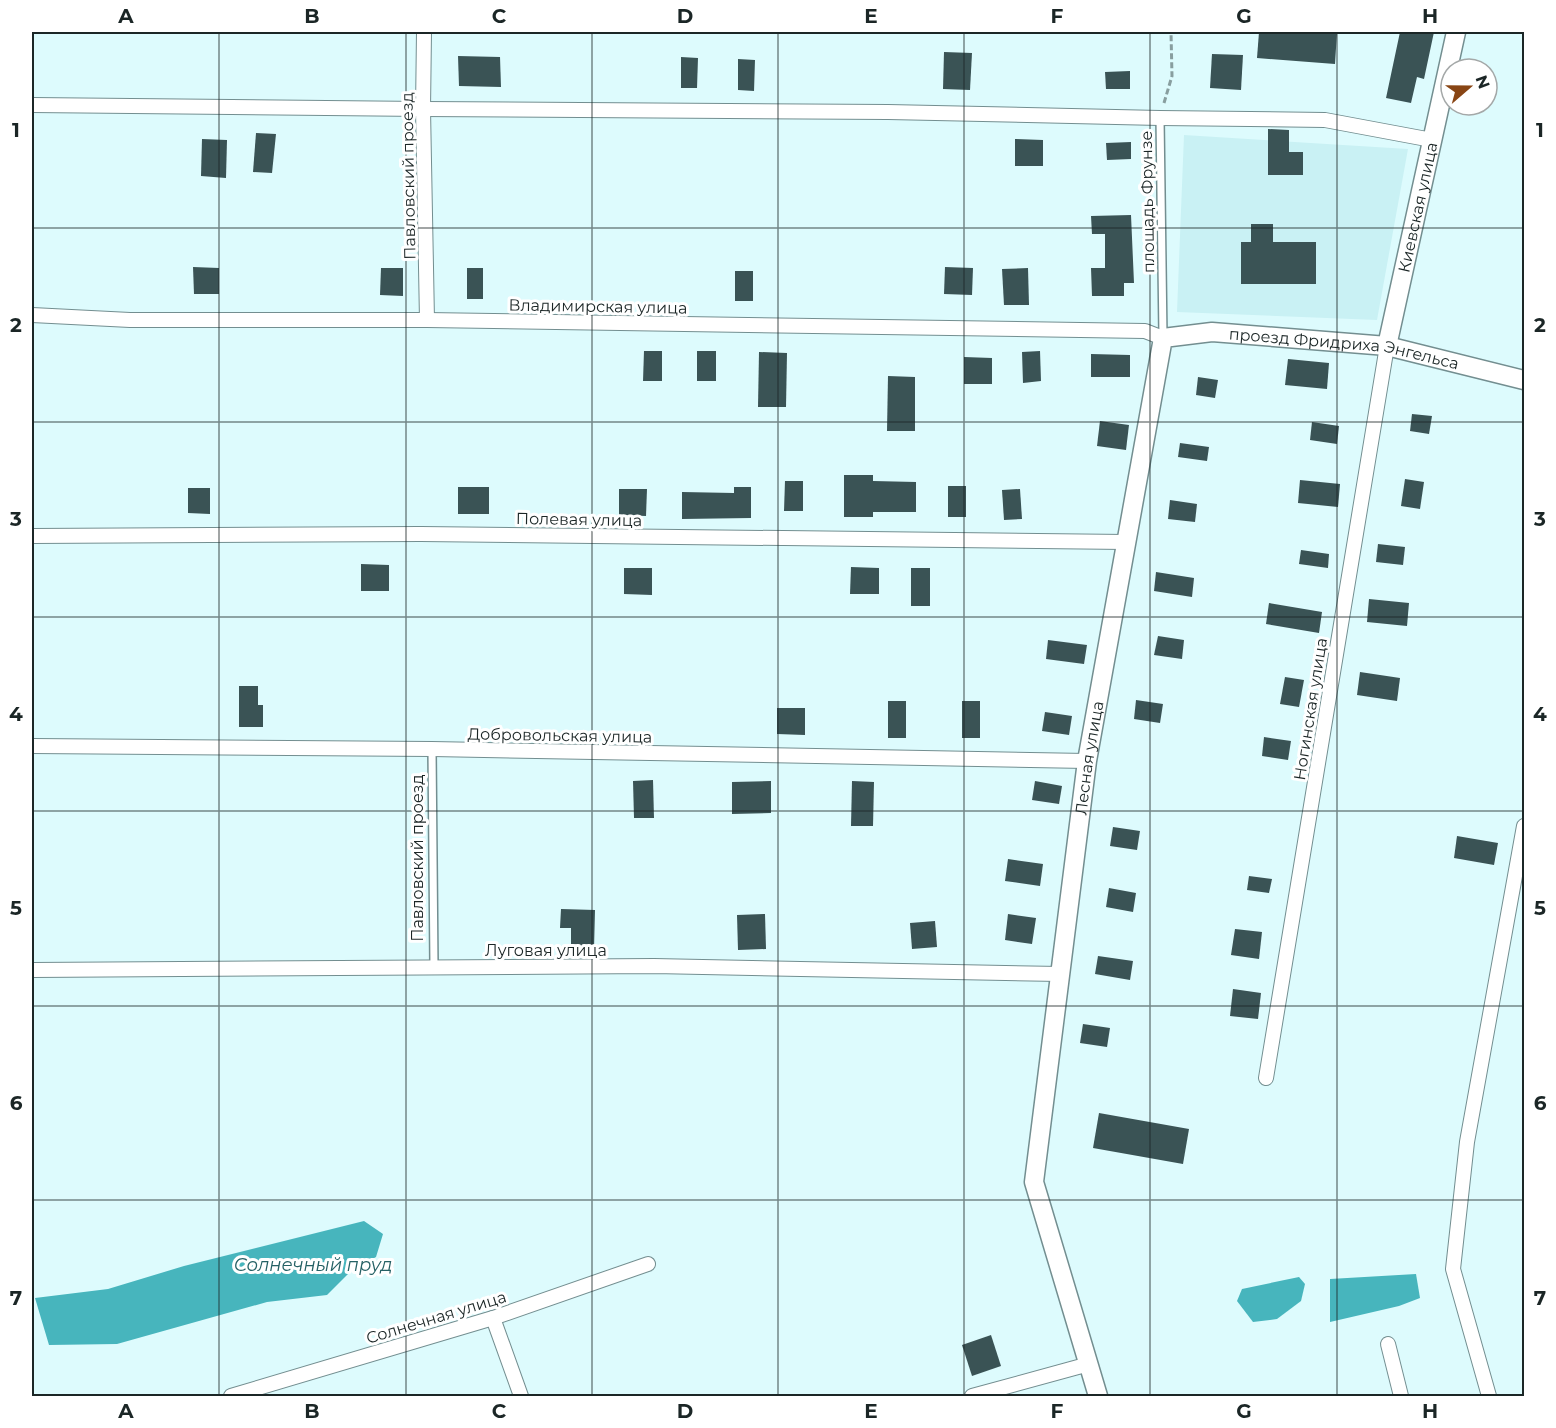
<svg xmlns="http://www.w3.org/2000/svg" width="1556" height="1428" font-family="Montserrat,sans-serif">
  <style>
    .built { fill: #c9f1f4 }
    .water { fill: #47b5bd }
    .building { fill: #3a5355 }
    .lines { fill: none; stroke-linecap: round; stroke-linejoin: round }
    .lane-casing { stroke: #738e90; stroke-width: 10 }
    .street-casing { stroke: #738e90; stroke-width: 16 }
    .secondary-casing { stroke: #738e90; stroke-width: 21 }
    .path { stroke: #889e9f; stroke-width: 3; stroke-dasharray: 6 3; stroke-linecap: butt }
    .lane { stroke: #fff; stroke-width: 7 }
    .street { stroke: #fff; stroke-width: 14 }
    .secondary { stroke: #fff; stroke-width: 18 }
    .grid { fill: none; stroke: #1b2626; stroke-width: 1.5; stroke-opacity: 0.55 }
    .labels { text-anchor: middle; stroke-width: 6; stroke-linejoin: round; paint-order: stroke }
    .street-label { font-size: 16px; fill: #1b2626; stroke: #fff }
    .water-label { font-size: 18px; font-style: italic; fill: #256165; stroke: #fff }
    .neatline { fill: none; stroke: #1b2626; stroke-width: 2 }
    .grid-label { font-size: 20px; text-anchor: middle; font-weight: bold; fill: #1b2626 }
  </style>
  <rect width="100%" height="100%" fill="#ddfbfd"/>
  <!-- built -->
  <path class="built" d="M1184,135L1408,149L1377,320L1177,312Z"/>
  <!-- water -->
  <g class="water">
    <path d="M364,1221L383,1234L376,1257L351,1271L327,1295L267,1302L117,1344L49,1345L35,1298L108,1289L184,1266Z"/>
    <path d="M1416,1274L1420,1298L1399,1306L1330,1322V1279Z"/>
    <path d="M1299,1277L1305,1284L1301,1301L1277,1319L1253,1322L1237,1301L1242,1289Z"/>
  </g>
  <!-- building -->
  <g class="building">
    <path d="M1259,32H1337L1335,64L1257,58Z"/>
    <path d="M1400,32H1434L1424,79L1417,77L1411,103L1386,98Z"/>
    <path d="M944,52L972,53L970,90L943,89Z"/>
    <path d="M1212,54L1243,55L1241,90L1210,88Z"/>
    <path d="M458,56L500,57L501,87L459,86Z"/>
    <path d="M681,57L698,58L697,88H681Z"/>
    <path d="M738,59L755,60L754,91L738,90Z"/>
    <path d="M1130,71V89H1106L1105,72Z"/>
    <path d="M1268,129L1289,130V152H1303V175H1268Z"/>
    <path d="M256,133L276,134L272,173L253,172Z"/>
    <path d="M202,139L227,140L226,178L201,176Z"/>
    <path d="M1015,139L1043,140V166H1015Z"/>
    <path d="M1131,142V159L1107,160L1106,143Z"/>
    <path d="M1131,215L1134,283H1124V296H1092L1091,268H1105V234H1092L1091,216Z"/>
    <path d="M1251,224H1273V242H1316V284H1241V242H1251Z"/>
    <path d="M193,267L219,268V294H194Z"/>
    <path d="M945,267L973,268L972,295L944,294Z"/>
    <path d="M381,268H403V296L380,295Z"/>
    <rect x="467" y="268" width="16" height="31"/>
    <path d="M1028,268L1029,305H1004L1002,269Z"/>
    <rect x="735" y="271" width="18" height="30"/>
    <path d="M644,351H662V381H643Z"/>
    <rect x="697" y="351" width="19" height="30"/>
    <path d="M1040,351L1041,381L1023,383L1022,352Z"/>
    <path d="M759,352L787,353L786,407H758Z"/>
    <path d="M1091,354L1130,355V377H1091Z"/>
    <path d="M964,357L992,358V384H964Z"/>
    <path d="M1288,359L1329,363L1327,389L1285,385Z"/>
    <path d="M888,376L915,377V431H887Z"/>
    <path d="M1198,377L1218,380L1215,398L1196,395Z"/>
    <path d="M1412,414L1432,416L1429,434L1410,431Z"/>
    <path d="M1100,421L1129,425L1126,450L1097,446Z"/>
    <path d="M1312,422L1339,426L1337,444L1310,440Z"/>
    <path d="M1180,443L1209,447L1207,461L1178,457Z"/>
    <path d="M844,475H873V481L916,482V512H873V517H844Z"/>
    <path d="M1405,479L1424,482L1420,509L1401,506Z"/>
    <path d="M1300,480L1340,484L1338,507L1298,503Z"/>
    <path d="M785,481H803V511H784Z"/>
    <rect x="948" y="486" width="18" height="31"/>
    <rect x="458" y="487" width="31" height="27"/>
    <path d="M734,487H751V518L682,519V492L734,493Z"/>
    <path d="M188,488H210V514L188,513Z"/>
    <path d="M619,489H647L646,516L619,515Z"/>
    <path d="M1020,489L1022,519L1004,520L1002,490Z"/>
    <path d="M1170,500L1197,504L1195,522L1168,519Z"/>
    <path d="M1378,544L1405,547L1403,565L1376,562Z"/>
    <path d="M1301,550L1329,554L1328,568L1299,564Z"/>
    <path d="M361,564L389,565V591H361Z"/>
    <path d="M851,567L879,568V594H850Z"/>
    <path d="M624,568H652V595L624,594Z"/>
    <rect x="911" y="568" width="19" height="38"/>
    <path d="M1156,572L1194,578L1192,597L1154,591Z"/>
    <path d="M1369,599L1409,603L1407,626L1367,622Z"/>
    <path d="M1269,603L1322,612L1319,633L1266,624Z"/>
    <path d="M1158,636L1184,640L1182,659L1154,655Z"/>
    <path d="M1048,640L1087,645L1084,664L1046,659Z"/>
    <path d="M1360,672L1400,678L1397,701L1357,695Z"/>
    <path d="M1285,677L1304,680L1299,707L1280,704Z"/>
    <path d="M239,686H258V705H263V727H239Z"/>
    <path d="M1136,700L1163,704L1160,723L1134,719Z"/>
    <rect x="888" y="701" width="18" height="37"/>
    <rect x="962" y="701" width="18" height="37"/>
    <path d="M777,708H805V735L777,734Z"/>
    <path d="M1045,712L1072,716L1069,735L1042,731Z"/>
    <path d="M1264,737L1291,741L1288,760L1262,756Z"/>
    <path d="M653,780L654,818H634L633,781Z"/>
    <path d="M771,781V813L732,814V782Z"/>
    <path d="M852,781L874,782L873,826H851Z"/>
    <path d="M1035,781L1062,786L1059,804L1032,800Z"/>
    <path d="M1113,827L1140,831L1137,850L1110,846Z"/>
    <path d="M1457,836L1498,843L1494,865L1454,858Z"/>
    <path d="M1008,859L1043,864L1040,886L1005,881Z"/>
    <path d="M1249,876L1272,879L1269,893L1247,890Z"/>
    <path d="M1109,888L1136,893L1133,912L1106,907Z"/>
    <path d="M561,909L595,910L594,949L571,948V928H560Z"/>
    <path d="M765,914L766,949L738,950L737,915Z"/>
    <path d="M1008,914L1036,918L1032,944L1005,940Z"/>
    <path d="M935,921L937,947L912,949L910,923Z"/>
    <path d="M1235,929L1262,932L1259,959L1231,955Z"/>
    <path d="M1098,956L1133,961L1130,980L1095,974Z"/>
    <path d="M1233,989L1261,993L1258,1019L1230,1016Z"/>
    <path d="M1083,1024L1110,1028L1107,1047L1080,1043Z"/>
    <path d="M1099,1113L1189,1129L1183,1164L1093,1148Z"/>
    <path d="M991,1335L1001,1366L972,1376L962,1345Z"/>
  </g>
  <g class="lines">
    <!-- lane casing -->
    <g class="lane-casing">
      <g id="lane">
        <path d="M1160,118L1163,337"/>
        <path d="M432,749L434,967"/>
      </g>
    </g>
    <!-- street casing -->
    <g class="street-casing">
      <g id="street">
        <path d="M424,32L423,109L427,320"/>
        <path d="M32,105L423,109L888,112L1160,118L1325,120L1432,140"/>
        <path d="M32,315L130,320H427L1145,331L1163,338"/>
        <path d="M32,536L421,534L1126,542"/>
        <path d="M32,746L432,749L1087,761"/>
        <path d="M32,970L654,966L1060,974"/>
        <path d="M1266,1078L1387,346"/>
        <path d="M493,1318L521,1396"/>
        <path d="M1388,1344L1401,1396"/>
        <path d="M231,1396L493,1318L648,1264"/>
        <path d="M972,1396L1089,1364"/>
        <path d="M1489,1396L1453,1269L1467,1142L1524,826"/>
      </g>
    </g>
    <!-- secondary casing -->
    <g class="secondary-casing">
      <g id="secondary">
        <path id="s1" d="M1387,346L1456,32"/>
        <path id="s2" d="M1098,1396L1034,1182L1087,761L1163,338L1212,332L1387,346L1524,380"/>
      </g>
    </g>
    <!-- path -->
    <path class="path" d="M1164,103L1172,76L1171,32"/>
    <!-- lane -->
    <use href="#lane" class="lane"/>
    <!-- street -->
    <use href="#street" class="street"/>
    <!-- secondary -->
    <use href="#secondary" class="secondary"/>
  </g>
  <!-- grid -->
  <path class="grid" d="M219,32V1396M406,32V1396M592,32V1396M778,32V1396M964,32V1396M1150,32V1396M1337,32V1396M32,228H1524M32,422H1524M32,617H1524M32,811H1524M32,1006H1524M32,1200H1524"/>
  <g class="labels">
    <!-- street labels -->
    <g class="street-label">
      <text transform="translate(408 176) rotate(-91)" y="6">Павловский проезд</text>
      <text transform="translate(1147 202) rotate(-91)" y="6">площадь Фрунзе</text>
      <text dy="6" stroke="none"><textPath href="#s1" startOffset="142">Киевская улица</textPath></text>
      <text transform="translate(598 306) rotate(1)" y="6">Владимирская улица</text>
      <text dy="6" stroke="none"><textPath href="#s2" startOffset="1260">проезд Фридриха Энгельса</textPath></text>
      <text transform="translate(579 519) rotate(1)" y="6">Полевая улица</text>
      <text transform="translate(1310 709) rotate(-81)" y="6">Ногинская улица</text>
      <text transform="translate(560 735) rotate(1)" y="6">Добровольская улица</text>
      <text dy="6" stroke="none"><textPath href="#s2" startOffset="651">Лесная улица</textPath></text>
      <text transform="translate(417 858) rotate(-90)" y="6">Павловский проезд</text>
      <text x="546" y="956">Луговая улица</text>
      <text transform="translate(436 1317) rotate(-17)" y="6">Солнечная улица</text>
    </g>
    <!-- water labels -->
    <g class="water-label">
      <text x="313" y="1271">Солнечный пруд</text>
    </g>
  </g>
  <!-- border -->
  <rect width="1556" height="1428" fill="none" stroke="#ffffff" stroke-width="66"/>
  <!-- north arrow -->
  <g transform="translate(1469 87) rotate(70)"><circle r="28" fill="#ffffff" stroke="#a4a8a8" stroke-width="1.5"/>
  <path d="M0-4.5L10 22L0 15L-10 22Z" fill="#884514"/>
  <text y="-9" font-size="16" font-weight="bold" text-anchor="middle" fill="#1b2626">N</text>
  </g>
  <rect x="33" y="33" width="1490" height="1362" class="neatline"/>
  <g class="grid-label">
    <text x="126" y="23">A</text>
    <text x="312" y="23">B</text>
    <text x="499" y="23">C</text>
    <text x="685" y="23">D</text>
    <text x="871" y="23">E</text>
    <text x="1057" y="23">F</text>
    <text x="1244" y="23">G</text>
    <text x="1430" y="23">H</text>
    <text x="16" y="137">1</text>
    <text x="1540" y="137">1</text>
    <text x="16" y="332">2</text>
    <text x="1540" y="332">2</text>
    <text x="16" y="526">3</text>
    <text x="1540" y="526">3</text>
    <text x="16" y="721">4</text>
    <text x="1540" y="721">4</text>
    <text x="16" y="915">5</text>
    <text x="1540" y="915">5</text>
    <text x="16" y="1110">6</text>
    <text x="1540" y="1110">6</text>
    <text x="16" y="1305">7</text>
    <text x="1540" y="1305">7</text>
    <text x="126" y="1418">A</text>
    <text x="312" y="1418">B</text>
    <text x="499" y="1418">C</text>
    <text x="685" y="1418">D</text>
    <text x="871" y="1418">E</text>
    <text x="1057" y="1418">F</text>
    <text x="1244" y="1418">G</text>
    <text x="1430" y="1418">H</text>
  </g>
</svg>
